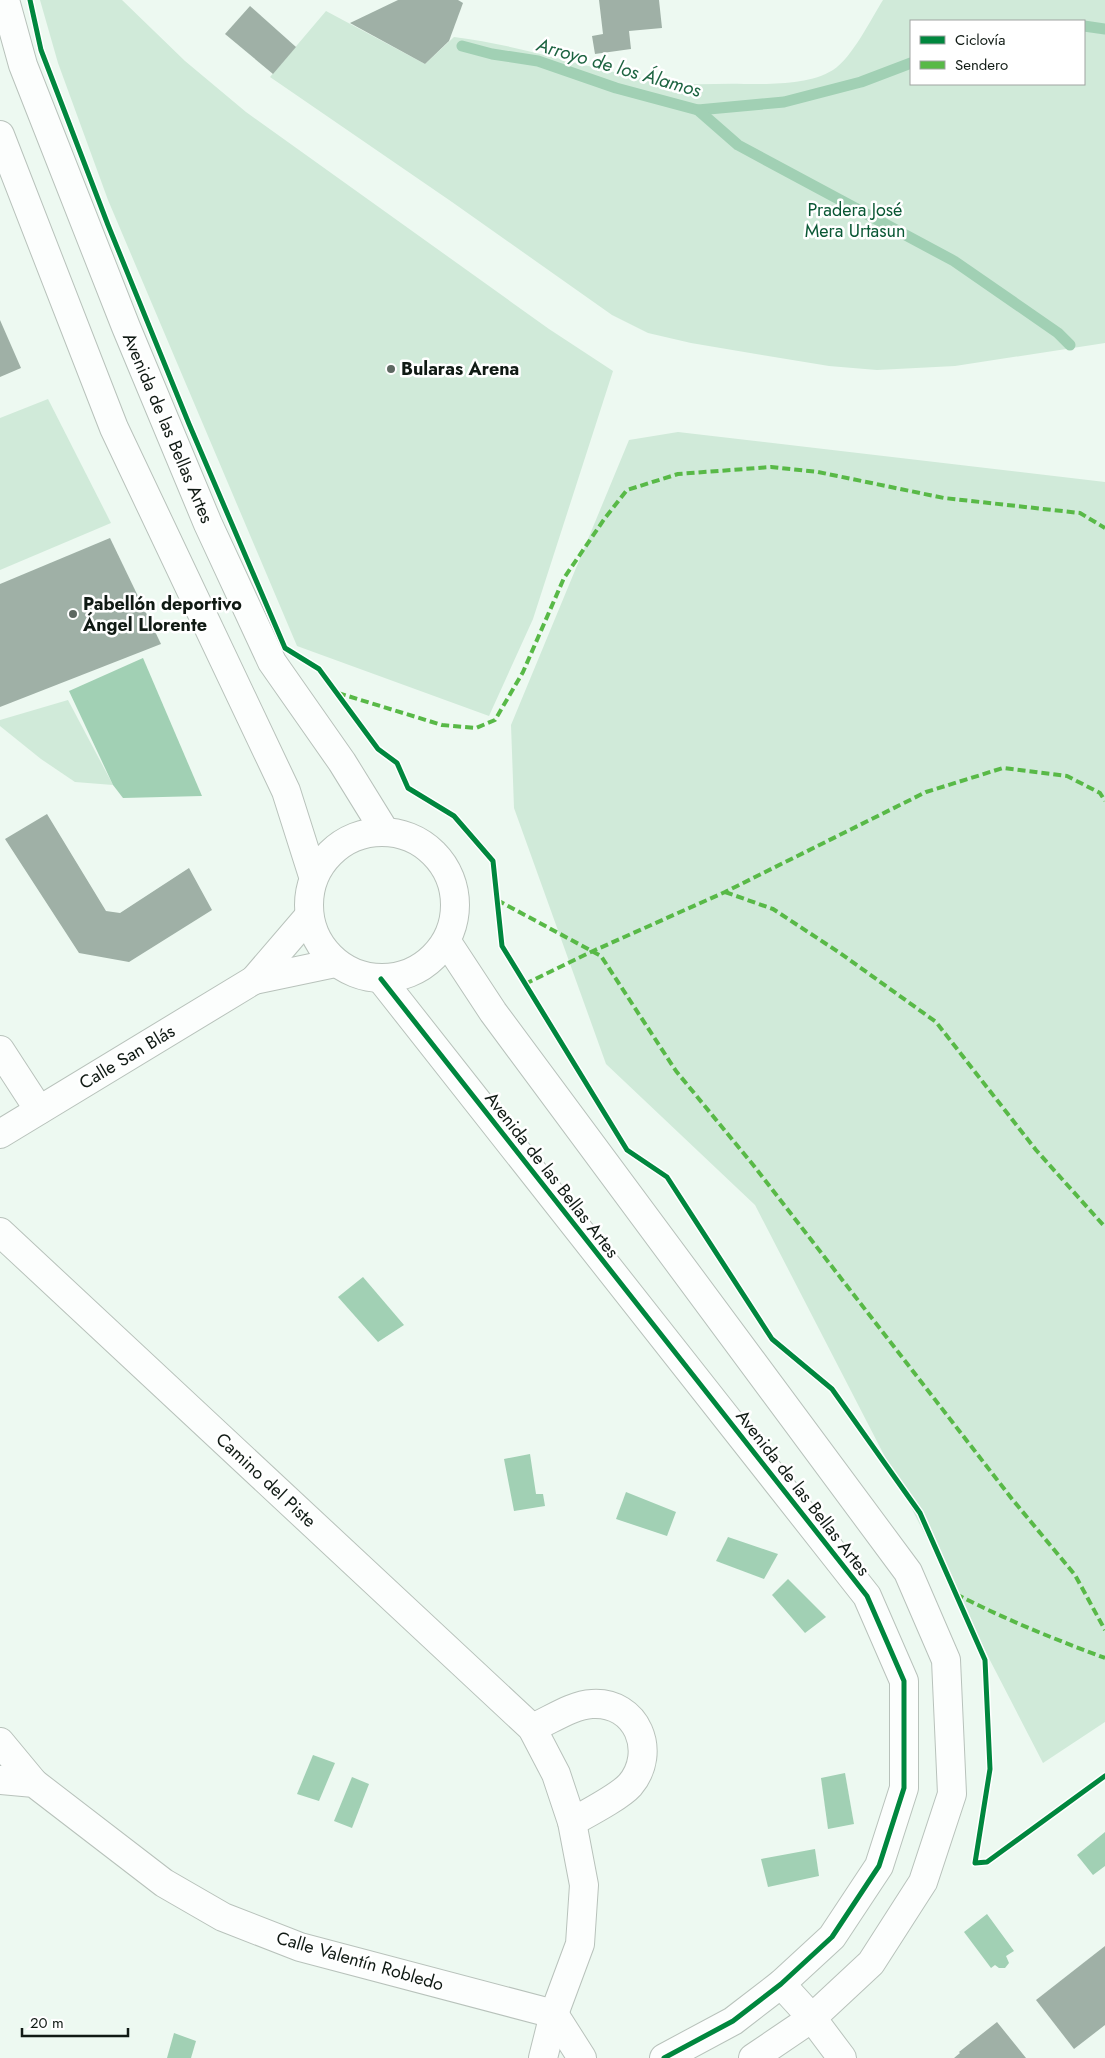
<svg xmlns="http://www.w3.org/2000/svg" width="1105" height="2058" font-family="Jost,sans-serif">
  <style>
    .green { fill: #d0ead9; fill-rule: evenodd }
    .water { fill: #a1d0b4 }
    .lines { fill: none; stroke-linecap: round; stroke-linejoin: round }
    .stream { stroke: #a1d0b4; stroke-width: 11 }
    .building { fill: #9fb0a6 }
    .street-casing { stroke: #b8c2bb; stroke-width: 30 }
    .secondary-casing { stroke: #b8c2bb; stroke-width: 30 }
    .street { stroke: #fcfefd; stroke-width: 28 }
    .secondary { stroke: #fcfefd; stroke-width: 28 }
    .quiet { stroke: #58b947; stroke-width: 4; stroke-dasharray: 8 4; stroke-linecap: butt }
    .cycleway-casing { stroke: #fff; stroke-width: 8 }
    .cycleway { stroke: #00873e; stroke-width: 5 }
    .poi-dot { fill: #5d6861; stroke: #fff; stroke-width: 2 }
    .labels { text-anchor: middle; stroke-width: 5; stroke-linejoin: round; paint-order: stroke }
    .park-label { font-size: 18px; fill: #095734; stroke: #fff }
    .poi-label { font-size: 18px; font-weight: bold; fill: #101a14; stroke: #fff; text-anchor: start }
    .street-label { font-size: 18px; fill: #101a14; stroke: #fff }
    .water-label { font-size: 19px; font-style: italic; fill: #1d6441; stroke: #fff }
  </style>
  <rect width="100%" height="100%" fill="#edf9f1"/>
  <!-- green -->
  <g class="green">
    <path d="M40,0H122L185,61L246,112L549,329L613,371L533,619L489,716L297,646L108,200L58,63Z"/>
    <path d="M883,0H1105V343L955,366L877,370L829,366L762,355L691,343L648,333L612,315L452,202L270,77L326,11L425,64L454,37C526,46 594,71 665,82C690,86 718,83 744,84C771,84 809,85 833,70C852,58 871,19 883,0ZM911,21H1084V84H911Z"/>
    <path d="M48,399L111,523L0,570V418Z"/>
    <path d="M678,432L1105,482V1722L1043,1763L755,1205L606,1064L514,808L511,725L629,440Z"/>
    <path d="M68,700L113,785L75,782L41,759L0,726V720Z"/>
  </g>
  <!-- water -->
  <g class="water">
    <path d="M143,658L202,796L123,798L113,785L69,691Z"/>
    <path d="M363,1277L404,1325L378,1342L338,1297Z"/>
    <path d="M530,1454L536,1494H543L545,1506L514,1511L504,1459Z"/>
    <path d="M626,1492L676,1512L667,1536L616,1519Z"/>
    <path d="M728,1537L778,1554L764,1579L716,1561Z"/>
    <path d="M788,1579L826,1617L805,1633L772,1595Z"/>
    <path d="M313,1755L335,1763L319,1801L297,1794Z"/>
    <path d="M845,1773L854,1824L828,1829L821,1778Z"/>
    <path d="M352,1777L369,1784L352,1828L334,1821Z"/>
    <path d="M1105,1832V1866L1093,1875L1077,1855Z"/>
    <path d="M815,1849L819,1876L768,1887L761,1859Z"/>
    <path d="M987,1914L1014,1951L1006,1956L1009,1963L1005,1968H999L995,1965L991,1968L964,1932Z"/>
    <path d="M174,2033L196,2041L191,2058H167Z"/>
  </g>
  <g class="lines">
    <!-- stream -->
    <g class="stream">
      <path d="M1084,26L1105,29"/>
      <path d="M462,46L492,54L538,61L616,88L698,110L784,102L861,82L911,63"/>
      <path d="M698,110L738,145L954,261L1058,333L1070,345"/>
    </g>
  </g>
  <!-- building -->
  <g class="building">
    <path d="M398,0H458L463,3L449,41L425,64L350,23Z"/>
    <path d="M599,0H659L662,28L629,31L631,49L595,54L592,36L603,34Z"/>
    <path d="M250,6L296,47L273,74L225,34Z"/>
    <path d="M0,320L21,368L0,377Z"/>
    <path d="M110,538L161,644L0,707V584Z"/>
    <path d="M47,814L106,911L120,913L189,868L212,910L129,962L79,953L5,839Z"/>
    <path d="M1105,1946V2025L1074,2049L1036,2000Z"/>
    <path d="M997,2022L1026,2058H954L960,2053L959,2052Z"/>
  </g>
  <g class="lines">
    <!-- street casing -->
    <g class="street-casing">
      <g id="street">
        <path d="M254,980L335,963"/>
        <path d="M0,1050L39,1110"/>
        <path d="M0,1134L254,980L308,917"/>
        <path d="M0,1232L532,1728L556,1774L572,1822L584,1885L580,1944L554,2014L543,2058"/>
        <path d="M532,1728C551,1720 572,1705 592,1704C637,1701 658,1752 630,1785C619,1797 588,1813 572,1822"/>
        <path d="M0,1742L34,1783"/>
        <path d="M0,1780L34,1783L164,1883L223,1917L300,1947L554,2014L582,2058"/>
        <path d="M781,1984L812,2018L842,2058"/>
      </g>
    </g>
    <!-- secondary casing -->
    <g class="secondary-casing">
      <g id="secondary">
        <path d="M5,0L23,65L126,327L208,524L272,662L342,762L384,830"/>
        <path d="M0,135L114,428L286,791L313,876"/>
        <circle cx="382" cy="905" r="73"/>
        <path d="M447,942L493,1012L908,1572L946,1660L952,1794L923,1882L871,1963L812,2018L753,2058"/>
        <path d="M381,979L867,1596L904,1681V1788L879,1866L832,1937L781,1984L733,2021L664,2058"/>
      </g>
    </g>
    <!-- street -->
    <use href="#street" class="street"/>
    <!-- secondary -->
    <use href="#secondary" class="secondary"/>
    <!-- quiet -->
    <g class="quiet">
      <path d="M338,693L442,725L476,728L495,720L523,672L564,578L605,518L627,490L678,474L771,467L818,472L944,498L1080,513L1105,528"/>
      <path d="M725,892L773,909L840,953L936,1022L1036,1150L1105,1227"/>
      <path d="M497,900L601,956L676,1071L754,1166L1012,1499L1075,1575L1105,1630"/>
      <path d="M525,984L593,951L725,892L926,792L1003,768L1067,776L1100,793L1105,801"/>
      <path d="M956,1594C1004,1619 1054,1639 1105,1658"/>
    </g>
    <!-- cycleway casing -->
    <g class="cycleway-casing">
      <g id="cycleway">
        <path d="M30,0L41,50L108,225L189,424L285,648L319,669L378,749L397,763L408,788L454,816L493,861L502,946L627,1150L667,1177L772,1339L832,1389L920,1513L985,1660L990,1769L975,1863L987,1862L1105,1776"/>
        <path d="M381,979L867,1596L904,1681V1788L879,1866L832,1937L781,1984L733,2021L664,2058"/>
      </g>
    </g>
    <!-- cycleway -->
    <use href="#cycleway" class="cycleway"/>
  </g>
  <!-- markers -->
  <g class="poi-dot">
    <circle cx="391" cy="369" r="5"/>
    <circle cx="73" cy="614" r="5"/>
  </g>
  <g class="labels">
    <!-- park labels -->
    <g class="park-label">
      <text x="855" y="216">Pradera José<tspan x="855" dy="21">Mera Urtasun</tspan></text>
    </g>
    <!-- poi labels -->
    <g class="poi-label">
      <text x="401" y="375">Bularas Arena</text>
      <text x="83" y="610">Pabellón deportivo<tspan x="83" dy="21">Ángel Llorente</tspan></text>
    </g>
    <!-- street labels -->
    <g class="street-label">
      <text transform="translate(168 428) rotate(67)" y="6">Avenida de las Bellas Artes</text>
      <text transform="translate(127 1057) rotate(-31)" y="6">Calle San Blás</text>
      <text transform="translate(552 1175) rotate(52)" y="6">Avenida de las Bellas Artes</text>
      <text transform="translate(266 1480) rotate(43)" y="6">Camino del Piste</text>
      <text transform="translate(803 1493) rotate(52)" y="6">Avenida de las Bellas Artes</text>
      <text transform="translate(360 1961) rotate(16)" y="6">Calle Valentín Robledo</text>
    </g>
    <!-- water labels -->
    <g class="water-label">
      <text transform="translate(619 67) rotate(16)" y="7">Arroyo de los Álamos</text>
    </g>
  </g>
  <!-- legend -->
  <rect x="910" y="20" width="175" height="65" fill="#ffffff" stroke="#9fa3a1"/>
  <rect x="920" y="36" width="25" height="8" fill="#00873e" stroke="#9fa3a1"/>
  <text x="955" y="45" font-size="15" fill="#101a14">Ciclovía</text>
  <rect x="920" y="61" width="25" height="8" fill="#58b947" stroke="#9fa3a1"/>
  <text x="955" y="70" font-size="15" fill="#101a14">Sendero</text>
  <!-- scale -->
  <path d="M22 2028v8h106v-8" fill="none" stroke="#101a14" stroke-width="2.5"/>
  <text x="30" y="2028" font-size="15" fill="#101a14" stroke="#ffffff" stroke-width="4" paint-order="stroke">20 m</text>
</svg>
